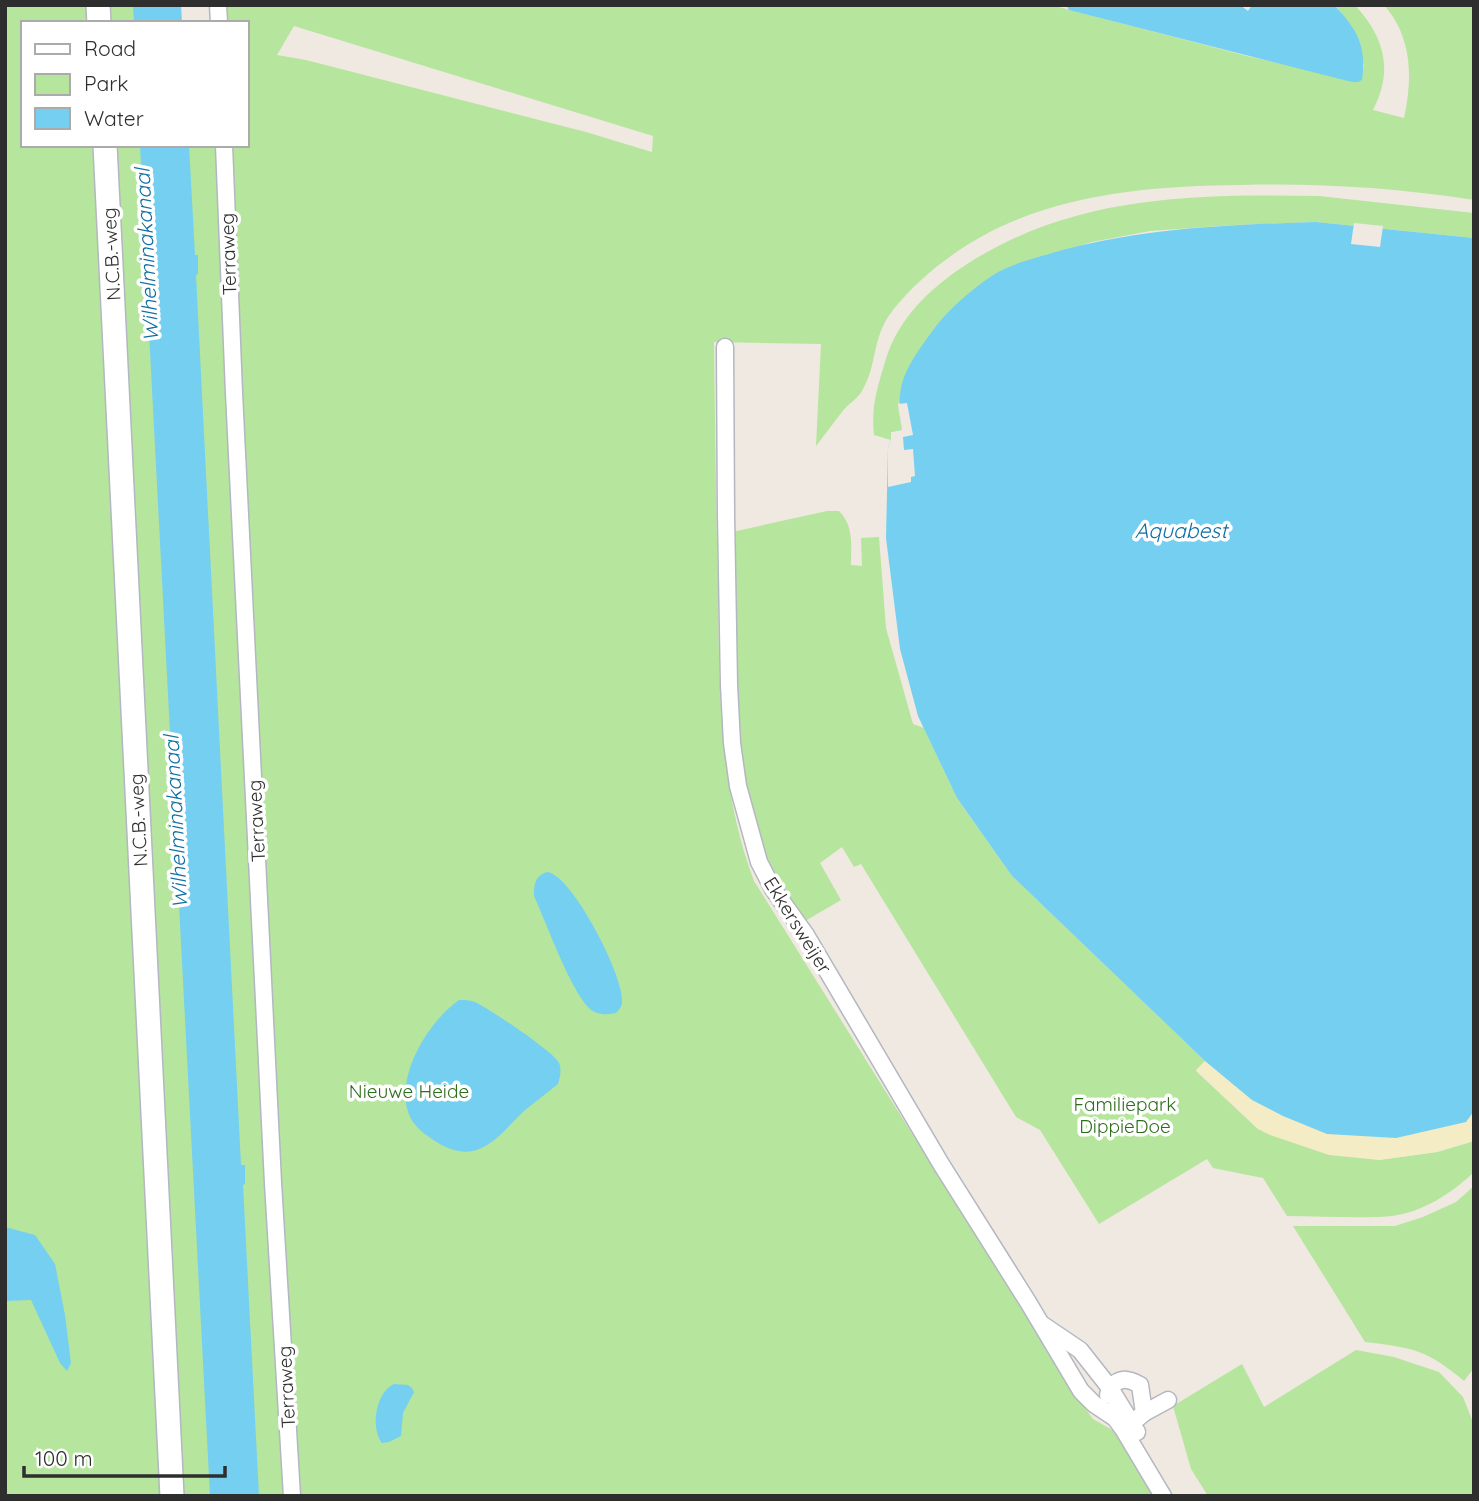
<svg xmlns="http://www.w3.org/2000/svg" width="1479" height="1501" font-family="Quicksand,sans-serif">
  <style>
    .green { fill: #b6e59e; fill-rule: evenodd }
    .sand { fill: #f3ecc5 }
    .water { fill: #75cff0 }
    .pier { fill: #efe9e1 }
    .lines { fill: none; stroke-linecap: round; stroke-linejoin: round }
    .street-casing { stroke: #b4b7c1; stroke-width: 19 }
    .secondary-casing { stroke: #b4b7c1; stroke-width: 26 }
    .street { stroke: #fff; stroke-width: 16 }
    .secondary { stroke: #fff; stroke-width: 23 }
    .labels { text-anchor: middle; stroke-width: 7; stroke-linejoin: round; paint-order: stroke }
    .street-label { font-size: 19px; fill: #2e2e2e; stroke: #fff }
    .park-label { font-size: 19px; fill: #2c6e1b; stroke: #fff }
    .water-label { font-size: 21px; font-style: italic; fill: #0d6fa3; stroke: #fff }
  </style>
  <rect width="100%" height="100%" fill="#efe9e1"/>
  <!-- green -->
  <g class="green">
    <path d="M5,5H133L169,23H23V145H247V23H223L222,5H1051L1251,57L1360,81L1364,65L1339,10L1334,5H1355C1384,37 1394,69 1373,110L1404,118C1413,77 1412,37 1384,5H1474V200C1397,188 1319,183 1241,185C1165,186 1087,191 1016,220C971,238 924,271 893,310C871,338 878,363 863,389C859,398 848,404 842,412C833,423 825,435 816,446L821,344L714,342C715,424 716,505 718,587C719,685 719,788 754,881L1076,1396L1093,1419L1123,1436L1156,1496H5ZM294,26L653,136L652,152L586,132L306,60L277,55Z"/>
    <path d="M1319,196L1474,213V238L1316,222L1235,225L1150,231L1092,242L1027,261L995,274L898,404L902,431L891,440L874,435C871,407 877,389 885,362C897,320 928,290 964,266C1072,195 1194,194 1319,196Z"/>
    <path d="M827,511H839C854,526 851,545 851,565L862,566L861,538L879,537L886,628L913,724L924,728L957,798L1012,876L1205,1061L1196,1071L1258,1129L1379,1160L1437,1152L1474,1141V1172C1452,1193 1423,1212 1392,1216C1359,1219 1321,1216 1287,1216L1263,1178L1213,1168L1207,1159L1099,1224L1040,1130L1016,1117L861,864L854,867L842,847L820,863L841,900L800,924C790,906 775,888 768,869C725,764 733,643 732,532Z"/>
    <path d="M1474,1186V1368L1464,1381C1426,1349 1413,1348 1365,1342L1293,1226H1395L1423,1217L1456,1202Z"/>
    <path d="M1356,1350L1394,1357L1439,1372L1463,1397L1474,1425L1473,1496H1208L1191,1469L1173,1406L1242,1364L1264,1407Z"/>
  </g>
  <!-- sand -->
  <path class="sand" d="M1205,1061L1252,1100L1283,1116L1465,1122L1474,1111V1141L1437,1152L1379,1160L1329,1155L1270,1135L1258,1129L1196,1070Z"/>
  <!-- water -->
  <g class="water">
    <path d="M133,5H181L182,23H134Z"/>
    <path d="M1066,5H1240L1248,11L1252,5H1334C1357,29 1367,46 1362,80L1358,82H1352L1069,10Z"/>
    <path d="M140,145H189L195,255H198V274L196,275L241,1165H245V1184L243,1185L259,1496H210L146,275H143L142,257L146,256Z"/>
    <path d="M1316,222L1474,238V1111L1466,1122L1396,1138L1327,1134L1283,1116L1252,1100L1205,1061L1012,876L957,798L918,716L900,649L886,538L888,448L891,440V432L902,430C895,387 903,372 928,337C945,312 967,293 993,275C1010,264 1033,259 1052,253C1139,228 1226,225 1316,222Z"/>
    <path d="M547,872C572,874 626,980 622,1003C621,1008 619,1009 616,1013C607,1015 597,1015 590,1009C571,992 546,922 534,896C534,884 535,876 547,872Z"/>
    <path d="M459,1000C465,1000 469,1000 475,1002C488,1008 553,1051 559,1063C562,1070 560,1077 558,1084C547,1093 535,1102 524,1111C510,1124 498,1141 479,1149C465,1155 450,1150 438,1143C429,1137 419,1131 413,1122C389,1085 427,1022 459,1000Z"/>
    <path d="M5,1227L35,1235L55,1264L65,1315L71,1363L67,1371L60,1363L31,1300L5,1301Z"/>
    <path d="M394,1384L408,1385L412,1388L414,1392L403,1413L401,1436L389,1442L382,1443C370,1427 376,1392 394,1384Z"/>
  </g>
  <!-- pier -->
  <g class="pier">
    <path d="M1354,223L1383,226L1380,247L1351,244Z"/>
    <path d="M907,403L913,435L903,437L904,450L913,449L915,476L911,477V482L888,487V448L891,440V432L902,430L898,404Z"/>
  </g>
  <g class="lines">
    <!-- street casing -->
    <g class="street-casing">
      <g id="street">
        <path d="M218,5L219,23"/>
        <path d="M224,145L234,393L273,1183L292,1496"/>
        <path d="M725,347L726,515L729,685L732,743L738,786L759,862L773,889L806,935L941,1164L1028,1302L1081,1391L1094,1404L1115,1418"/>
        <path d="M1043,1325L1080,1350L1110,1388L1108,1395"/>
        <path d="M1110,1411L1123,1429L1163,1496"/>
        <path d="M1144,1413L1168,1400"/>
        <path d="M1132,1423L1144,1413L1140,1385C1127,1378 1120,1377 1110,1388L1137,1432"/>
      </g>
    </g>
    <!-- secondary casing -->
    <g class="secondary-casing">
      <g id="secondary">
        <path d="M98,5L99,23"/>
        <path d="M105,145L172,1496"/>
      </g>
    </g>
    <!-- street -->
    <use href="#street" class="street"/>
    <!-- secondary -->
    <use href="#secondary" class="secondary"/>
  </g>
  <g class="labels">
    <!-- street labels -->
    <g class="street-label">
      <text transform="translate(111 254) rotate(-93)" y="7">N.C.B.-weg</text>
      <text transform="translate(228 254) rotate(-92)" y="7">Terraweg</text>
      <text transform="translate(138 820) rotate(-93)" y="7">N.C.B.-weg</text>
      <text transform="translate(256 821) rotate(-93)" y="7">Terraweg</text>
      <text transform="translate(798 925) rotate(58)" y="7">Ekkersweijer</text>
      <text transform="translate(286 1387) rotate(-93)" y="7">Terraweg</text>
    </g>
    <!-- park labels -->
    <g class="park-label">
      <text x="409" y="1098">Nieuwe Heide</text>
      <text x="1125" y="1111">Familiepark<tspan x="1125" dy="22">DippieDoe</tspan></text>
    </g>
    <!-- water labels -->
    <g class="water-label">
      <text transform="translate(147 255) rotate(-93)" y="7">Wilhelminakanaal</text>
      <text x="1181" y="538">Aquabest</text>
      <text transform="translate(176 822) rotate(-93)" y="7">Wilhelminakanaal</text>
    </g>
  </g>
  <!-- border -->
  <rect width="1479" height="1501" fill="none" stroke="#2e2e2e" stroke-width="14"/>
  <!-- legend -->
  <rect x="21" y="21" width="228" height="126" fill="#ffffff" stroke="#ababab" stroke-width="2"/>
  <rect x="35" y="44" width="35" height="10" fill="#ffffff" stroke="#ababab" stroke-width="2"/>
  <text x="84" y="56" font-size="21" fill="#2e2e2e">Road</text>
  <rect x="35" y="74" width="35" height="21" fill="#b6e59e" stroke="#ababab" stroke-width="2"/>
  <text x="84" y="91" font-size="21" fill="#2e2e2e">Park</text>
  <rect x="35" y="108" width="35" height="21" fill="#75cff0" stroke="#ababab" stroke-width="2"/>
  <text x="84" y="126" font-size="21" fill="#2e2e2e">Water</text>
  <!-- scale -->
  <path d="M24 1466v10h201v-10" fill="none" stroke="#2e2e2e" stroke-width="3.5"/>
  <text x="35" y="1466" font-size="21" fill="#2e2e2e" stroke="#ffffff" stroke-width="5" paint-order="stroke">100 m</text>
</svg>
